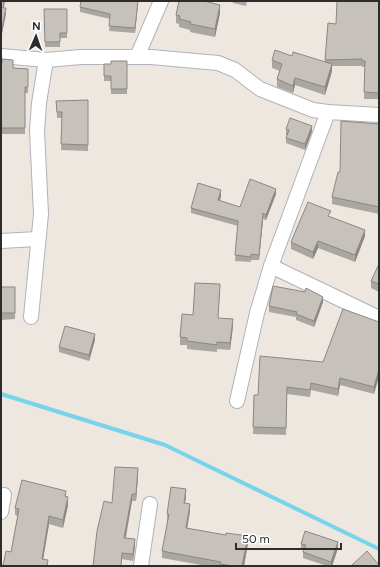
<svg xmlns="http://www.w3.org/2000/svg" width="380" height="567" font-family="Figtree,sans-serif">
  <style>
    .lines { fill: none; stroke-linecap: round; stroke-linejoin: round }
    .stream { stroke: #77d4eb; stroke-width: 4 }
    .minor-casing { stroke: #b0b3bc; stroke-width: 16 }
    .minor { stroke: #fff; stroke-width: 14 }
    .wall { fill: #aaa6a1 }
    .shaded-wall { fill: #8b8783 }
    .building { fill: #c6c1bb; stroke: #8b8783 }
  </style>
  <rect width="100%" height="100%" fill="#ede7e0"/>
  <g class="lines">
    <!-- stream -->
    <path class="stream" d="M1,394L165,445L379,549"/>
    <!-- minor casing -->
    <g class="minor-casing">
      <g id="minor">
        <path d="M1,56L46,60L81,57H151L218,63L235,70L260,89L313,110L328,112L379,115"/>
        <path d="M137,57L161,1"/>
        <path d="M1,241L38,239"/>
        <path d="M271,266L379,318"/>
        <path d="M31,317L41,214L37,131L39,103L46,60"/>
        <path d="M237,401L257,313L271,266L328,112"/>
        <path d="M1,512L4,495"/>
        <path d="M141,566L150,504"/>
      </g>
    </g>
    <!-- minor -->
    <use href="#minor" class="minor"/>
  </g>
  <!-- wall -->
  <g class="wall">
    <path d="M138,1L135,33L109,31L110,19L80,12V7Z"/>
    <path d="M233,1H247L246,6L233,3Z"/>
    <path d="M379,1V99H364L365,67H362V66H332V71L325,95L295,85L293,93L277,87V79L280,71L272,68V60L292,56L325,62L328,23L336,24Z"/>
    <path d="M44,9H67V38H60V47H45Z"/>
    <path d="M220,13L215,37L190,32V30L179,27V24L176,23V15Z"/>
    <path d="M127,61V94H111V81H104V64H111Z"/>
    <path d="M1,62L13,68L28,69V93H25V134H1Z"/>
    <path d="M88,100V151L61,150L62,118H57L56,101Z"/>
    <path d="M379,122V214L332,204V197L340,172L379,124Z"/>
    <path d="M286,129L312,131L305,150L286,143V138L287,135H286Z"/>
    <path d="M276,194L266,220L263,219L259,260H251V262L235,261L238,226L191,213V208L221,196L220,201L240,207Z"/>
    <path d="M331,217L365,236L355,262L318,248L313,259L291,249V242Z"/>
    <path d="M379,264V292L371,288V281Z"/>
    <path d="M1,287H15V319L1,320Z"/>
    <path d="M220,291L218,318L233,326L230,350L217,349V352L187,349V345H180V337L193,315Z"/>
    <path d="M323,302L314,327L296,320V317L269,312V306Z"/>
    <path d="M379,322L374,394L340,385L338,396L311,390L310,397L287,394L286,435L253,434L254,395H258L323,362Z"/>
    <path d="M95,340L89,361L59,352V347Z"/>
    <path d="M138,475L136,501H132L126,538L135,546L133,561L122,559L121,566H93L112,503Z"/>
    <path d="M66,496L68,505L63,528L49,524L43,559L48,566L11,552L18,516L15,515V508Z"/>
    <path d="M186,496L185,504L190,511L187,528L248,543L244,566H207L162,558V551L168,521H167V514Z"/>
    <path d="M301,544L338,548L332,566H327L303,558V552L304,550L301,549Z"/>
  </g>
  <!-- shaded-wall -->
  <g class="shaded-wall">
    <path d="M4,1H5L3,13V8Z"/>
    <path d="M138,1V3L135,33V28Z"/>
    <path d="M220,5V13L215,37V29Z"/>
    <path d="M6,8V14L1,39V33Z"/>
    <path d="M332,64V71L325,95V87Z"/>
    <path d="M295,78V85L293,93V86Z"/>
    <path d="M312,126V131L305,150V144Z"/>
    <path d="M276,189V194L266,220V215Z"/>
    <path d="M221,190V196L218,206V200Z"/>
    <path d="M263,213V219L259,260V255Z"/>
    <path d="M365,230V236L355,262V255Z"/>
    <path d="M318,241V248L313,259V252Z"/>
    <path d="M323,297V302L314,327V321Z"/>
    <path d="M233,319V326L230,350V343Z"/>
    <path d="M95,334V340L89,361V355Z"/>
    <path d="M379,369V377L374,394V387Z"/>
    <path d="M340,378V385L338,396V389Z"/>
    <path d="M138,468V475L136,501V494Z"/>
    <path d="M186,489V496L184,510V503Z"/>
    <path d="M132,494V501L124,544V538Z"/>
    <path d="M68,497V505L63,528V520Z"/>
    <path d="M190,504V511L186,535V528Z"/>
    <path d="M49,516V524L42,566V559Z"/>
    <path d="M248,536V543L244,566H242Z"/>
    <path d="M135,539V546L133,561V554Z"/>
    <path d="M338,542V548L332,566H331V562Z"/>
  </g>
  <!-- building -->
  <g class="building">
    <path d="M1,1H4L3,8H6L1,33Z"/>
    <path d="M81,1H138L135,28L109,26L110,14L80,7Z"/>
    <path d="M179,1H204L220,5L215,29L190,24L191,22L179,19L180,16L176,15Z"/>
    <path d="M337,1H379V93L364,92L365,61H362V59L325,60L328,23L336,24Z"/>
    <path d="M44,9H67V33H60V42H45Z"/>
    <path d="M275,50L292,56L293,52L332,64L325,87L295,78L293,86L277,79L282,64L272,60Z"/>
    <path d="M2,59L13,60V68L28,69V87H25V128H1V62L2,63Z"/>
    <path d="M111,61H127V89H111V76H104V64H111Z"/>
    <path d="M88,100V145L61,144L62,112H57L56,101Z"/>
    <path d="M290,118L312,126L305,144L286,138L289,130L286,129Z"/>
    <path d="M341,121L379,124V122V207L332,197L338,172H340Z"/>
    <path d="M250,179L276,189L266,215L263,213L259,255L251,254V257L235,255L238,221L191,208L198,183L221,190L218,200L240,207Z"/>
    <path d="M308,202L331,211L328,216L365,230L355,255L318,241L313,252L291,242Z"/>
    <path d="M379,264V284L371,281Z"/>
    <path d="M195,283L220,284L218,318L233,319L230,343L217,342V345L187,341V338L180,337L182,314L193,315Z"/>
    <path d="M273,286L305,292L306,288L323,297L314,321L296,314L297,312L269,306Z"/>
    <rect x="1" y="287" width="14" height="26"/>
    <path d="M343,309L379,322V369L374,387L340,378L338,389L311,383L310,390L287,387L286,428L253,427L254,395H258L260,356L323,362Z"/>
    <path d="M65,326L95,334L89,355L59,347Z"/>
    <path d="M115,467L138,468L136,494H132L124,538L135,539L133,554L122,553L121,566H93L97,531L104,501L112,503Z"/>
    <path d="M22,480L66,491L65,496L68,497L63,520L49,516L42,559L48,560L47,566H3L6,551L11,552L19,509L15,508Z"/>
    <path d="M171,487L186,489L184,503L190,504L186,528L226,535V533L248,536L242,566H233L220,564L221,562L162,551L169,514H167Z"/>
    <path d="M305,531L338,542L331,562L303,552L306,545L301,544Z"/>
    <path d="M367,551L379,565V566H351Z"/>
  </g>
  <!-- border -->
  <rect width="380" height="567" fill="none" stroke="#2c2c2c" stroke-width="4"/>
  <!-- north arrow -->
  <g transform="translate(36 36) rotate(2)" stroke="#ffffff" stroke-width="3" paint-order="stroke">
  <path d="M0-3L7 15L0 10L-7 15Z" fill="#2c2c2c"/>
  <text y="-6" font-size="11" font-weight="bold" text-anchor="middle" fill="#2c2c2c">N</text>
  </g>
  <!-- scale -->
  <path d="M236 543v6h105v-6" fill="none" stroke="#2c2c2c" stroke-width="2"/>
  <text x="242" y="543" font-size="12" fill="#2c2c2c" stroke="#ffffff" stroke-width="3" paint-order="stroke">50 m</text>
</svg>
